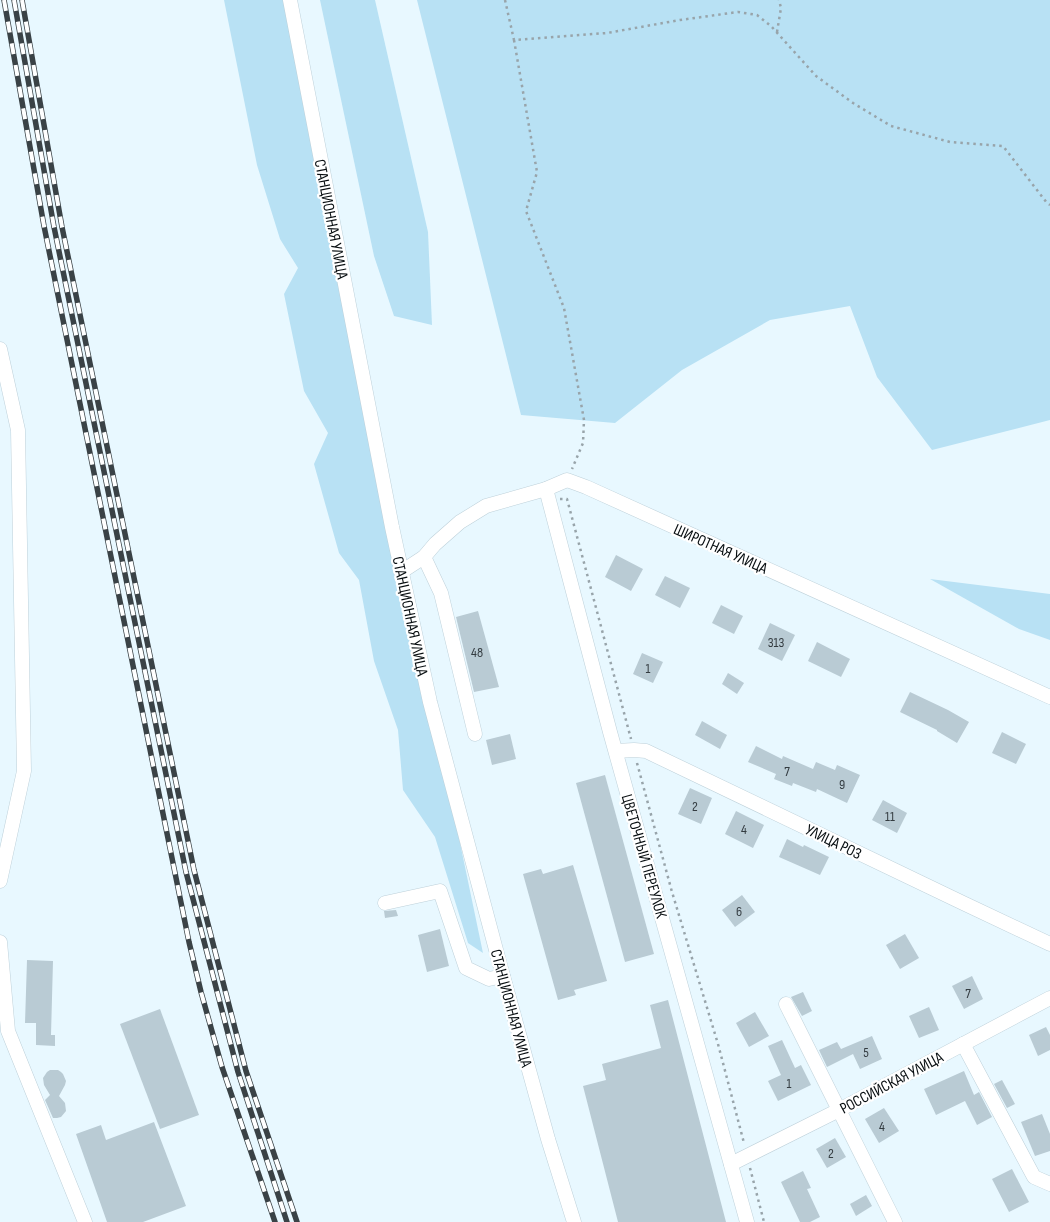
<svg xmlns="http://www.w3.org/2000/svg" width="1050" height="1222" font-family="'Sofia Sans Condensed',sans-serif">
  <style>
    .green { fill: #b8e1f4 }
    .building { fill: #b9cbd4 }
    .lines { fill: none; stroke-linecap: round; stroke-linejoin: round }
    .minor-casing { stroke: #bed1da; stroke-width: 15 }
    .path { stroke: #98a4aa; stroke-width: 2.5; stroke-dasharray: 2.5 4; stroke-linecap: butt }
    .minor { stroke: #fff; stroke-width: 14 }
    .rail-casing { stroke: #3a4246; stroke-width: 5.5 }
    .rail { stroke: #fff; stroke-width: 4; stroke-dasharray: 11; stroke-linecap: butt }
    .labels { text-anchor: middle; stroke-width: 4.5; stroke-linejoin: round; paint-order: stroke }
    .number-label { font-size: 14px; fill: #343c41 }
    .street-label { font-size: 16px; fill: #070d10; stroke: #fff }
  </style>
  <rect width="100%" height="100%" fill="#e8f8ff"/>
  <!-- green -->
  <g class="green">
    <path d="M224,0H284L483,953L468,943L435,837L403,790L398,730L374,661L359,580L339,553L314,464L328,433L304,391L284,294L298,268L280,239L257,165Z"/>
    <path d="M320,0H375L428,232L432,325L394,316L374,256Z"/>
    <path d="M417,0H1050V420L932,450L877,377L850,306L770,320L682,370L615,423L521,415Z"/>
    <path d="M930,579L1050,594V640L1019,629Z"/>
  </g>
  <!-- building -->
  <g class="building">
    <path d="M616,555L643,569L631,591L605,577Z"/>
    <path d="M665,576L690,588L680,608L655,595Z"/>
    <path d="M721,605L743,616L734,634L712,623Z"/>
    <path d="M478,611L499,687L474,692L456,617Z"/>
    <path d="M770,623L795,635L782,661L758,649Z"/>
    <path d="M817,642L850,659L841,677L808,661Z"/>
    <path d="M642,653L663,662L653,683L633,674Z"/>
    <path d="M728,673L744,683L737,694L722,684Z"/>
    <path d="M910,692L948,710L969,722L957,743L937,731V730L900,712Z"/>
    <path d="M702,721L727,735L720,749L695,735Z"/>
    <path d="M1002,732L1026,744L1016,764L992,753Z"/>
    <path d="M510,734L516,759L492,765L486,740Z"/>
    <path d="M756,746L782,759L783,756L813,769L816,762L835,770L837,765L860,775L847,803L817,789L816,792L793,783L792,786L774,779L776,774L748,762Z"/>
    <path d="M605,775L654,954L625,962L576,783Z"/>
    <path d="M690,788L712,798L701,824L678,814Z"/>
    <path d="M883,800L907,813L897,833L872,820Z"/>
    <path d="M736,811L764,825L753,848L725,834Z"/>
    <path d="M787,839L803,847L804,845L829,857L820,875L779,857Z"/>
    <path d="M573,865L607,981L574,990L576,995L558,1000L523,874L541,869L543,874Z"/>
    <path d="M742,895L755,912L735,927L722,910Z"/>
    <path d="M396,910L398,916L385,918L384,911Z"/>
    <path d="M440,929L449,966L427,972L418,935Z"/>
    <path d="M905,934L919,958L900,969L886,945Z"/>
    <path d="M27,960L53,961L51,1035H55V1046L36,1045V1023H25Z"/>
    <path d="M972,976L983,999L964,1009L952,986Z"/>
    <path d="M803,992L812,1011L802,1016L791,997Z"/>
    <path d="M668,1000L726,1222H618L583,1086L606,1080L602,1064L661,1048L650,1005Z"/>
    <path d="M929,1007L939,1030L919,1038L909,1016Z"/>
    <path d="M160,1009L199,1115L160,1129L120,1024Z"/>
    <path d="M755,1012L769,1036L749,1047L736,1023Z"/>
    <path d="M1046,1027L1050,1035V1050L1038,1056L1029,1035Z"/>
    <path d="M872,1036L882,1059L860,1069L853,1054L827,1067L819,1050L837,1042L841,1049Z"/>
    <path d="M782,1040L795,1068L801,1065L811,1085L778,1101L768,1081L781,1075L768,1046Z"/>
    <path d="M50,1070H58L61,1072L63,1074L66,1081L65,1085L59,1096L65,1103L66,1111L61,1117L57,1118H53L45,1100L50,1095L44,1085L43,1078L47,1072Z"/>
    <path d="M964,1071L974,1095L979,1092L992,1117L977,1125L965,1101L936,1115L924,1089Z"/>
    <path d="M1002,1080L1015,1104L1007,1108L994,1084Z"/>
    <path d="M884,1108L899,1131L879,1143L865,1119Z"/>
    <path d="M1042,1114L1050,1134V1151L1035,1156L1021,1122Z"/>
    <path d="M154,1122L186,1206L143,1222H107L76,1134L101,1125L106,1140Z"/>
    <path d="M835,1138L846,1157L827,1168L816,1149Z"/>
    <path d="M1012,1169L1029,1202L1009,1212L992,1179Z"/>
    <path d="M803,1171L811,1188L807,1189L820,1217L810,1222H800L781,1182Z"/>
    <path d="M866,1195L872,1206L856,1216L850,1204Z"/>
  </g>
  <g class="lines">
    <!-- minor casing -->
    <g class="minor-casing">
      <g id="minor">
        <path d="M290,0L392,527L430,702L503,976L548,1139L574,1222"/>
        <path d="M0,349L18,430L24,771L0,881"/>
        <path d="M546,489L610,732L747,1222"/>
        <path d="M424,557L441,593L475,734"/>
        <path d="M401,572L424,557L435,544L460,522L486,506L546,489L567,480L586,487L1050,697"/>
        <path d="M616,751L634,750L646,751L963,903L1050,944"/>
        <path d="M385,903L440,891L466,968L489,979L503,976"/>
        <path d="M0,942L8,1031L85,1222"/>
        <path d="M786,1004L895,1222"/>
        <path d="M963,1044L1034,1177L1050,1184"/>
        <path d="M731,1164L839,1110L1050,998"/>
      </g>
    </g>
    <!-- path -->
    <g class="path">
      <path d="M505,0L514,40L607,33L680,20L738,12L757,15L771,26L816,76L853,103L891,126L950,142L1003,146L1047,203L1050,205"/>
      <path d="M777,32L781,8L779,0"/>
      <path d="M514,40L537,172L526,211L564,308L584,420L583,443L572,469"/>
      <path d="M560,499H567L631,739"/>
      <path d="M637,763L672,892L718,1044L744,1143"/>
      <path d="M750,1168L764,1222"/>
    </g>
    <!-- minor -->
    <use href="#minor" class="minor"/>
    <!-- rail casing -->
    <g class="rail-casing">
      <g id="rail">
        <path d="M4,0L44,226L189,942L201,992L222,1067L275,1222"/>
        <path d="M14,0L54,227L186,872L238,1072L287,1222"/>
        <path d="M22,0L62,227L194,870L246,1071L297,1222"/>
      </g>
    </g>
    <!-- rail -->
    <use href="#rail" class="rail"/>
  </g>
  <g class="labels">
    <!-- number labels -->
    <g class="number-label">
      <text x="776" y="647">313</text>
      <text x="477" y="657">48</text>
      <text x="648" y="673">1</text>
      <text x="787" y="776">7</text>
      <text x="842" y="789">9</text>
      <text x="695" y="811">2</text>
      <text x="890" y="821">11</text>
      <text x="744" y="834">4</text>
      <text x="739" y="916">6</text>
      <text x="968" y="998">7</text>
      <text x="866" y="1057">5</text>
      <text x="789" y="1088">1</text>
      <text x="882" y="1131">4</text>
      <text x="831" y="1158">2</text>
    </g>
    <!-- street labels -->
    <g class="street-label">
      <text transform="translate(332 219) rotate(79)" y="6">СТАНЦИОННАЯ УЛИЦА</text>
      <text transform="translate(721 548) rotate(24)" y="6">ШИРОТНАЯ УЛИЦА</text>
      <text transform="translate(411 616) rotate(78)" y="6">СТАНЦИОННАЯ УЛИЦА</text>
      <text transform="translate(834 841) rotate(26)" y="6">УЛИЦА РОЗ</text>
      <text transform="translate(645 856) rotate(74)" y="6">ЦВЕТОЧНЫЙ ПЕРЕУЛОК</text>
      <text transform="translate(512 1008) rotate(75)" y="6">СТАНЦИОННАЯ УЛИЦА</text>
      <text transform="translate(891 1082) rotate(-28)" y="6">РОССИЙСКАЯ УЛИЦА</text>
    </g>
  </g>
</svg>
